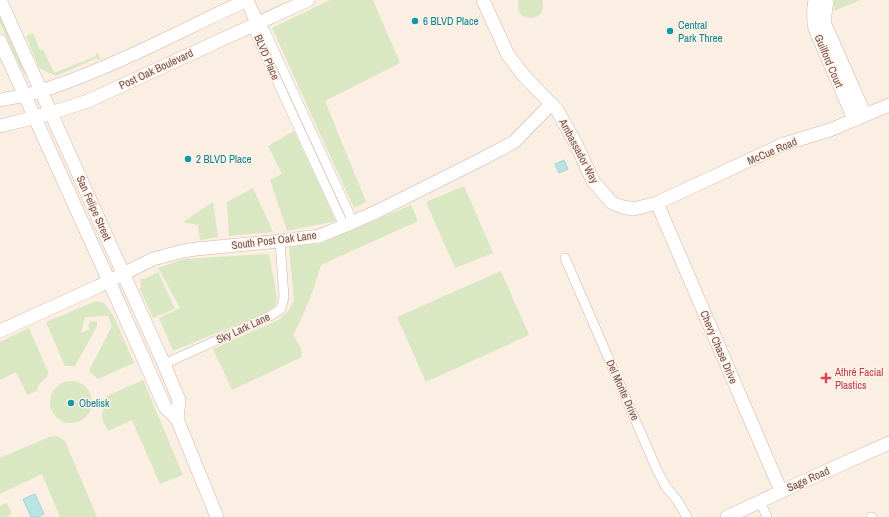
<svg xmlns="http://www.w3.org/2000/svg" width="889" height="517" font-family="'Archivo Narrow',sans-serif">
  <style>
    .green { fill: #d9e8c2 }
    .water { fill: #b9e4e3; stroke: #9fd6d4 }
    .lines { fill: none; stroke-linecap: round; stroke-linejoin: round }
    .street-casing { stroke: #ceb6ad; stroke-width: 10 }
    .secondary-casing { stroke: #d1b5ab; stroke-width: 14 }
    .street { stroke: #fff; stroke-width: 9 }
    .secondary { stroke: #fff; stroke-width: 13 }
    .culture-dot { fill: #0f9aa8; stroke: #fef2e9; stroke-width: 1.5 }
    .health-dot { fill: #e0444e; stroke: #fef2e9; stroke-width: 1.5 }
    .labels { text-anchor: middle; stroke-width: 3; stroke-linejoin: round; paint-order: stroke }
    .culture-label { font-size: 11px; fill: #0d838f; stroke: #fef2e9; text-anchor: start }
    .street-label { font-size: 11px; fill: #73514a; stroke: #fef2e9 }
    .health-label { font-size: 11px; fill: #be3a42; stroke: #fef2e9; text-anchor: start }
  </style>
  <rect width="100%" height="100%" fill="#fbeee3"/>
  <!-- green -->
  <g class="green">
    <path d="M330,0H373L400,63L325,101L366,202L354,208L272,28Z"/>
    <path d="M519,0H542C550,24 511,24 519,0Z"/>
    <path d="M834,0H860L834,11Z"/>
    <path d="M0,15L27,77L19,65L0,23Z"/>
    <path d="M33,33L40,50L43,49L54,73L96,56V54L98,53L100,59L98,60L97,58L56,76L39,68L26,36Z"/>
    <path d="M294,131L336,221L287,231L270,180L282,174L268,146Z"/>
    <path d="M464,186L493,253L455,268L426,202Z"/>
    <path d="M253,188L273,232L229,236L227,202Z"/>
    <path d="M213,202L218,237L200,240L198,225L183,222Z"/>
    <path d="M411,205L418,221L321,265C314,289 305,313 293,335L301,348L302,357L232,390L213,349L278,320L288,312L294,300L289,247L320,244Z"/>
    <path d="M266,254L269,255L270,259L277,297L276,305L265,313L173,351L159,318L180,308L158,268L184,259Z"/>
    <path d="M501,271L529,335L426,382L397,317Z"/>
    <path d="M158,272L175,309L153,318L140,289L141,286L140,279H145Z"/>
    <path d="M96,301L104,303L113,315L134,363L98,379L89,371L112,326L108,316L85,317L81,333L90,329L88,326L90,322L94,321L97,322V326L75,366H65L46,322Z"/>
    <path d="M29,328L49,374L38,386L37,391L27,395L16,372L0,380V342Z"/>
    <path d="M143,380L183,475L160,484L132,420L108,431L102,418L105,397Z"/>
    <circle cx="71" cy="402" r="21"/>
    <path d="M56,436L61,438L65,441L97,517H60L42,474L0,494V458L49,437Z"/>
    <path d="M7,503L12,514L6,517H0V506Z"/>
  </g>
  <!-- water -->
  <g class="water">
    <path d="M564,160L568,169L559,173L555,164Z"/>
    <path d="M35,494L44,514L38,517H31L23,499Z"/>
  </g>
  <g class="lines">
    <!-- street casing -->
    <g class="street-casing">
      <g id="street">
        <path d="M344,226L256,35L255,33L257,23L265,31L353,222"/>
        <path d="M565,258L657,470L666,487L677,500L687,517"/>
        <path d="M164,364L270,316L281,309L284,297L280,241"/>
        <path d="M760,501L767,517"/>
        <path d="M871,517H872"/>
      </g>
    </g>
    <!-- secondary casing -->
    <g class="secondary-casing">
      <g id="secondary">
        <path d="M0,0L164,364L179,400L177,419"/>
        <path d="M247,0L257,23"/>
        <path d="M483,0L508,55L525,77L557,110L576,144L593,181L612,203L623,207L634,209L657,203L784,144L830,130L889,105"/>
        <path d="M815,0C813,10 813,19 815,29L854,119"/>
        <path d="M827,0L824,22L865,115"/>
        <path d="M0,41L109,281L165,407L177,419L217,517"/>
        <path d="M0,100C17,97 34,94 50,88C118,65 182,30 247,0"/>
        <path d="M0,126C30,119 59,111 88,101L308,0"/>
        <path d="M657,203L781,491"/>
        <path d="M0,331L99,286L153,259L183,251L196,249L280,241L319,236L344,226L376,212L482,159L514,142L551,104"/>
        <path d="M727,517L791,487L889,443"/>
      </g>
    </g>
    <!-- street -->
    <use href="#street" class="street"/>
    <!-- secondary -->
    <use href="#secondary" class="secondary"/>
  </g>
  <!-- markers -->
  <g class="culture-dot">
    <circle cx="415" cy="21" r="4"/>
    <circle cx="670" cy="31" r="4"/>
    <circle cx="188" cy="159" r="4"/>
    <circle cx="71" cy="403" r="4"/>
  </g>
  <path class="health-dot" d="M824 372h4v4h4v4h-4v4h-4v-4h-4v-4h4z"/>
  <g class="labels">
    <!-- culture labels -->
    <g class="culture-label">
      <text x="423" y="25">6 BLVD Place</text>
      <text x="678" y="29">Central<tspan x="678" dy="13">Park Three</tspan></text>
      <text x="196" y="163">2 BLVD Place</text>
      <text x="79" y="407">Obelisk</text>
    </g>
    <!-- street labels -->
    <g class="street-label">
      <text transform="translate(267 57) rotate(67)" y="4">BLVD Place</text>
      <text transform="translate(829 61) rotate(67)" y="4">Guilford Court</text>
      <text transform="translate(156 69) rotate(-25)" y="4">Post Oak Boulevard</text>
      <text transform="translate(579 151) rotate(62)" y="4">Ambassador Way</text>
      <text transform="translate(772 151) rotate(-23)" y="4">McCue Road</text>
      <text transform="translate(94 208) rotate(66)" y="4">San Felipe Street</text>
      <text transform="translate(274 240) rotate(-7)" y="4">South Post Oak Lane</text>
      <text transform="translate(243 328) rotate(-25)" y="4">Sky Lark Lane</text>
      <text transform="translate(719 347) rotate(67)" y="4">Chevy Chase Drive</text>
      <text transform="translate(623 390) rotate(66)" y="4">Del Monte Drive</text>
      <text transform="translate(808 479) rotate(-24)" y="4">Sage Road</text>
    </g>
    <!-- health labels -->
    <g class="health-label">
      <text x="835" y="376">Athré Facial<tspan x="835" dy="13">Plastics</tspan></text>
    </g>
  </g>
</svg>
